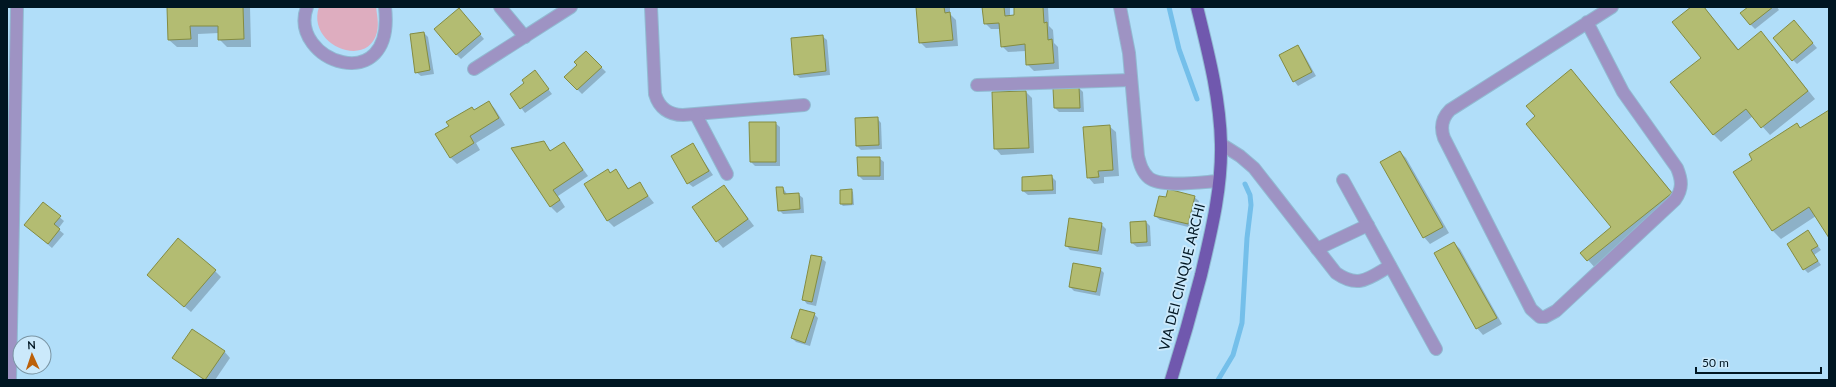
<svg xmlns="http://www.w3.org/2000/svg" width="1836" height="387" font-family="Lato,sans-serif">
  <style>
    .green { fill: #deadbf }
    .shadow { fill: #0003 }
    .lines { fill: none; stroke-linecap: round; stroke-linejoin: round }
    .stream { stroke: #74bfea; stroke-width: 5 }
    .building { fill: #b3bc72; stroke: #848c41 }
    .minor-casing { stroke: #91bad2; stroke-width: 14 }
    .major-casing { stroke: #91bad2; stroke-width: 14 }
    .minor { stroke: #9e93c3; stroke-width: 12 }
    .major { stroke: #7058ae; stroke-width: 12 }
    .labels { text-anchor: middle; stroke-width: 4; stroke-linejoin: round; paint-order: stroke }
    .street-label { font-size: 14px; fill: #001622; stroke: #cbe9fb }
  </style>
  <rect width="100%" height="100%" fill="#b1def9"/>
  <!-- green -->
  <path class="green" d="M319,7H376C377,15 379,24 377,32C368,70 306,45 319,7Z"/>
  <!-- shadow -->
  <g class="shadow">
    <path d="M168,7H250L251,47H227L219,39V33L198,34V47H177L169,40Z"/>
    <path d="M917,7H950V14L956,20L958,46L926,48L920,42Z"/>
    <path d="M983,7H1010V16H1016L1015,7H1048L1049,26L1053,30L1054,43L1058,47L1059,69L1034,71L1027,64L1026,51L1008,52L1002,46L1001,29H991L985,23Z"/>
    <path d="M1693,7H1704L1739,50L1761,32L1815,99L1770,135L1753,116L1721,142L1713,134Z"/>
    <path d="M1750,7H1777L1779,10L1755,29L1750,24Z"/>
    <path d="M463,14L484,39L461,59L456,54Z"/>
    <path d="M1798,26L1817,48L1797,64L1793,60Z"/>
    <path d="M424,33L428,37L434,74L421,76L416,72Z"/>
    <path d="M822,36L827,40L830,75L800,78L795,74Z"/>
    <path d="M1298,47L1302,51L1316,76L1298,86L1294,81L1281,56Z"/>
    <path d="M586,52L606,72L582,94L565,77L578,65Z"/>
    <path d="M535,72L552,94L525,113L511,94L525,84Z"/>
    <path d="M1579,79L1679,201L1596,269L1582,253L1613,228Z"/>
    <path d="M1079,88L1083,92L1084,112H1059L1055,108Z"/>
    <path d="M1026,92L1032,98L1034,153L1001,155L995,148Z"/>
    <path d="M489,102L495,109L505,125L476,143L480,150L457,164L450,157L472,108L475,111Z"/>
    <path d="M1829,111V236L1816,216L1781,239L1773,231L1735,172L1754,160L1797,124L1801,129Z"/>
    <path d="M877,118L881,123L882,149L861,150L857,146Z"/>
    <path d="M775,123L780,127V166H755L751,162Z"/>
    <path d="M1109,126L1116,132L1119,176L1104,177V183L1094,184L1088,177Z"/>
    <path d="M543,142L552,152L564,143L588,176L558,196L565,207L557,213L551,207L512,149Z"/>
    <path d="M692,144L713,175L693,187L688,183Z"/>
    <path d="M1400,152L1406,158L1449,233L1430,244L1424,237Z"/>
    <path d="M858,158H879L884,162V180H863L859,176Z"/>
    <path d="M608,171L611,173L615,171L630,190L639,184L654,203L614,227L608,221L585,185Z"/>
    <path d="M1051,176L1056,181V194L1028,195L1023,191Z"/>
    <path d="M724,186L754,226L723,248L717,241Z"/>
    <path d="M783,188L787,194H798L803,198L804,213L783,214L779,210Z"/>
    <path d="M851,190L853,192L854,205L843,206L841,204Z"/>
    <path d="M1194,197L1199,201L1192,228L1160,220L1155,216Z"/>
    <path d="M43,203L64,221L58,229L64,234L52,248L30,229Z"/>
    <path d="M1146,222L1150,226L1151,246L1137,247L1132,243Z"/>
    <path d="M1101,224L1106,229L1102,255L1070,250L1066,245Z"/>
    <path d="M1808,232L1821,250L1814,255L1821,265L1808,273L1804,269Z"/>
    <path d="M1454,243L1460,249L1502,324L1483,335L1477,328Z"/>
    <path d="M821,258L826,262L816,306L807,304L803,299Z"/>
    <path d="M1100,269L1104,273L1100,296L1074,291L1070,287Z"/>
    <path d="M215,271L221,277L191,312L154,281Z"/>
    <path d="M814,314L818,318L810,346L796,342L792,338Z"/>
    <path d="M224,351L230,358L215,380H204L174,358Z"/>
  </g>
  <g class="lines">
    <!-- stream -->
    <g class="stream">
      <path d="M1169,7L1179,49L1197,99"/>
      <path d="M1218,380L1233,355L1242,323L1247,238L1251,205L1250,195L1245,184"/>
    </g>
  </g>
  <!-- building -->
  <g class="building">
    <path d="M167,7H243L244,39L218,40V26H190L191,39L168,40Z"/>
    <path d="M916,7H944L945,13L950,12L953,40L919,43Z"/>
    <path d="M982,7H1004L1005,16L1014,15V7H1043L1044,23L1047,22L1048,40L1052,39L1054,63L1026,65L1025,44L1001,47L999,23L984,24Z"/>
    <path d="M1691,7H1704L1738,50L1761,31L1808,91L1761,128L1746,109L1713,135L1670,82L1701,58L1672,22Z"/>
    <path d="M1748,7H1773L1750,25L1740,13Z"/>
    <path d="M459,8L481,34L456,55L434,29Z"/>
    <path d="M1794,20L1813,43L1792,61L1773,38Z"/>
    <path d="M424,32L430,70L415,73L410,34Z"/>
    <path d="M823,35L826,71L794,75L791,38Z"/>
    <path d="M1298,45L1312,72L1293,82L1279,55Z"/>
    <path d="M586,51L602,67L577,90L564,77L577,65L574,62Z"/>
    <path d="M1571,69L1672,193L1587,261L1580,253L1611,227L1526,124L1535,116L1526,106Z"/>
    <path d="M535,70L549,89L520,109L510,94L524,83L522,80Z"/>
    <path d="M1079,87L1080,108H1054L1053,88Z"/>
    <path d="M1026,91L1029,148L994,149L992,92Z"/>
    <path d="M489,101L499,118L470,136L474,143L450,158L435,134L449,126L446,122L472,107L474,110Z"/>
    <path d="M1829,110V238L1809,207L1772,231L1733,172L1752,160L1749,154L1797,123L1800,128Z"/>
    <path d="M878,117L879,145L856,146L855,118Z"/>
    <path d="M749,122H776V162H750Z"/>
    <path d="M1110,125L1113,170L1098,171L1099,177L1087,178L1083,127Z"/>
    <path d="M544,141L550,151L564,142L583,170L553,190L560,200L550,207L511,148Z"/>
    <path d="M693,143L709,171L687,184L671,156Z"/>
    <path d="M1400,151L1443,227L1423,238L1380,162Z"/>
    <path d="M857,157H880V176H858Z"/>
    <path d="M608,169L610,173L616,169L628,189L640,182L648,196L607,221L584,184Z"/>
    <path d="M1052,175L1053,190L1022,191V177Z"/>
    <path d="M724,185L748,219L716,242L692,207Z"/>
    <path d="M776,187H783L784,194L799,193L800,209L778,211Z"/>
    <path d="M852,189V204H840V190Z"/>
    <path d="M1168,189L1195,196L1188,224L1154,216L1159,196L1166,197Z"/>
    <path d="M43,202L61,216L54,224L60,229L48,244L24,225Z"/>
    <path d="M1069,218L1102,223L1098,251L1065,246Z"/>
    <path d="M1146,221L1147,242L1131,243L1130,222Z"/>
    <path d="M1808,230L1818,246L1811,250L1818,261L1803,270L1787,244Z"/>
    <path d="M178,238L216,270L184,307L147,275Z"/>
    <path d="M1454,242L1497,318L1476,329L1434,253Z"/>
    <path d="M811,255L822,257L812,302L802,300Z"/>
    <path d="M1073,263L1101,268L1096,292L1069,287Z"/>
    <path d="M800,309L815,313L805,343L791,338Z"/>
    <path d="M192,329L225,351L205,380L172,358Z"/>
  </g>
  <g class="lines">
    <!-- minor casing -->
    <g class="minor-casing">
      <g id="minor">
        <path d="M307,7C287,61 396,100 385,7"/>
        <path d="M500,7L525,37"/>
        <path d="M651,7L655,94C659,108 669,115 683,115L804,105"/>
        <path d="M1120,7L1129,53L1138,156C1140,164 1142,172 1149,178C1162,188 1202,182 1219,181"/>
        <path d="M1587,22L1623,92L1677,168C1682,180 1683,189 1675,200L1556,311L1545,317H1540L1531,309L1444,138C1440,127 1442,118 1450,110L1612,7"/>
        <path d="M474,69L571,7"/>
        <path d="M977,85L1131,80"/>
        <path d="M696,115L727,174"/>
        <path d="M1221,144L1240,156L1254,168L1336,273C1359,289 1369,278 1390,266"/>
        <path d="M1343,180L1436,349"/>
        <path d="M1317,249L1368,225"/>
        <path d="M10,380L17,7"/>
      </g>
    </g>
    <!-- major casing -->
    <g class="major-casing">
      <path id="major" d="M1171,380C1182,345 1192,310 1201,275C1211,232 1222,189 1221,144C1220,97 1208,52 1197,7"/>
    </g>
    <!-- minor -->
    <use href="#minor" class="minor"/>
    <!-- major -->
    <use href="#major" class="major"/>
  </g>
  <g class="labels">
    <!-- street labels -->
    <g class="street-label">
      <text transform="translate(1182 277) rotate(-76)" y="5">VIA DEI CINQUE ARCHI</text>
    </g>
  </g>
  <!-- border -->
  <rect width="1836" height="387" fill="none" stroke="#001622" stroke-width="16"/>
  <!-- north arrow -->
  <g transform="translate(32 355) rotate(357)"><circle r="19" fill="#cbe9fb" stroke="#7a95a4"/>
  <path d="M0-3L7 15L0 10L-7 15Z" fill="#bc6008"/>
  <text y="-6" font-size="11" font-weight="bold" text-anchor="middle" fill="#001622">N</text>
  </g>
  <!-- scale -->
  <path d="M1696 367v6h125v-6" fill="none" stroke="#001622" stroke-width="2"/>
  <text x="1702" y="367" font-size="12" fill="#001622" stroke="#cbe9fb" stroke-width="3" paint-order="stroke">50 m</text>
</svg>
